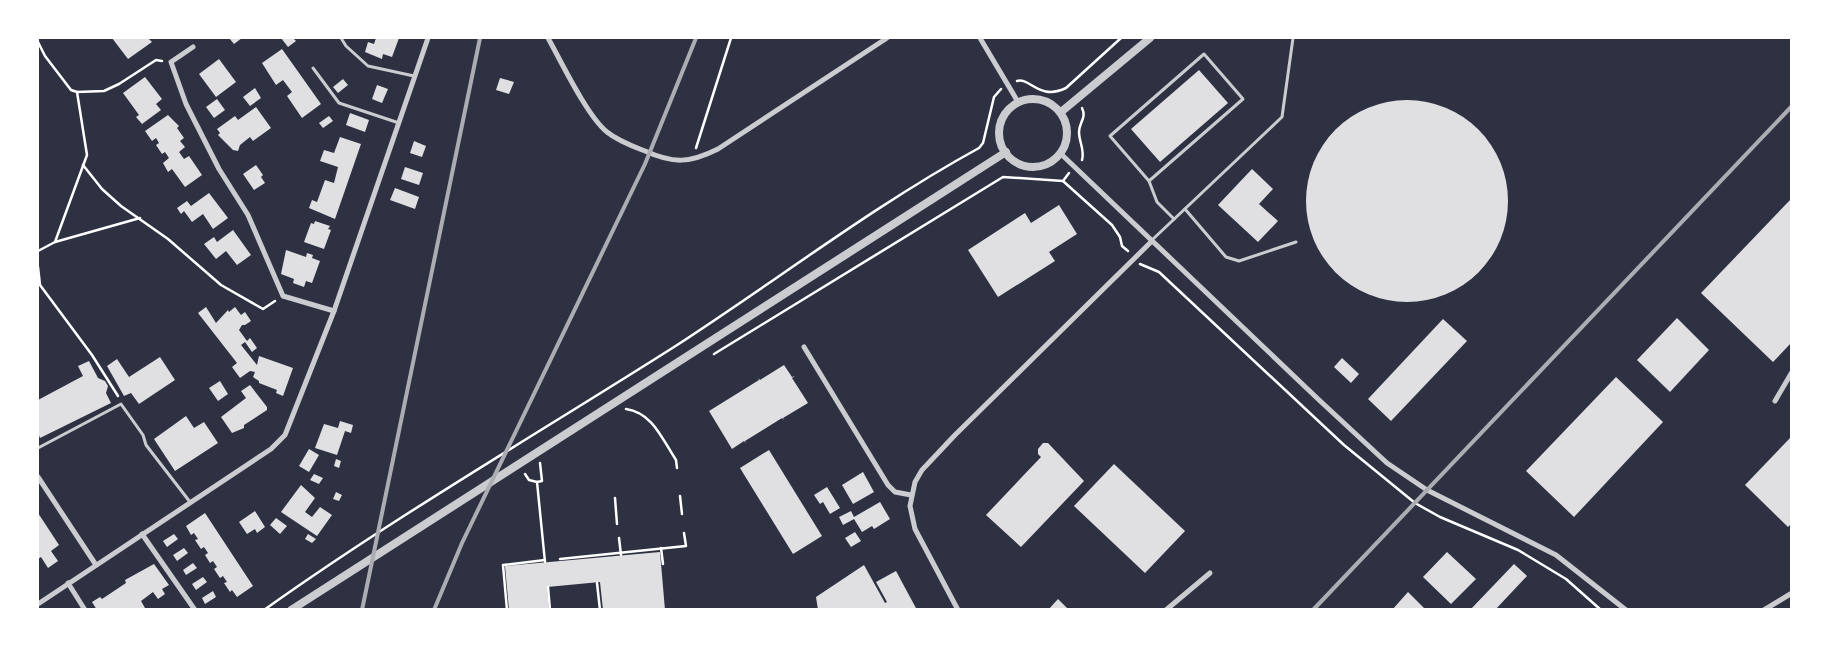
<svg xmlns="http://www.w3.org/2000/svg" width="1829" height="647" font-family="'Asap Condensed',sans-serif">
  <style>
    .building { fill: #e0e0e3 }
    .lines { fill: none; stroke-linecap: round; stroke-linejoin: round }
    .path { stroke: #fff; stroke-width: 2.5 }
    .service { stroke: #caccd0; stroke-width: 3 }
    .minor { stroke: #caccd0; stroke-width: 5 }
    .tertiary { stroke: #caccd0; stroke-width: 8 }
    .rail { stroke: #abadb3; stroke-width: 4 }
  </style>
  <rect width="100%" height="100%" fill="#2d3142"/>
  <!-- building -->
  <g class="building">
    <path d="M112,38H148L152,42L128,59Z"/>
    <path d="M229,38H242L234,44Z"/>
    <path d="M281,38H293L296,41L288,47Z"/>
    <path d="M376,38H399L392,57L383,54L382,59L365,52L368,42L374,44Z"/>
    <path d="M282,49L321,104L302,118L287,96L292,92L283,80L276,85L262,63Z"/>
    <path d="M219,59L236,82L216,97L199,74Z"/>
    <path d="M1199,70L1228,103L1160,162L1131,129Z"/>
    <path d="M145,77L162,99L156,104L161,110L142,124L136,117L139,115L123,93Z"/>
    <path d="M500,78L514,82L509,94L496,90Z"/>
    <path d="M343,79L348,85L338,93L333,87Z"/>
    <path d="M377,85L388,89L382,103L372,99Z"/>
    <path d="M255,88L261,98L250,106L243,97Z"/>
    <path d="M217,99L225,110L214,118L206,107Z"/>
    <circle cx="1407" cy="201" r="101"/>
    <path d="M256,107L271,128L253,141L250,137L240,145L238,151L233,150L218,135L220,133L217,129L235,116L238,120Z"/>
    <path d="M350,113L369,120L365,132L346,125Z"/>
    <path d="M168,115L179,126L177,128L184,138L180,141L185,147L179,152L184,159L189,156L202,175L185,187L172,169L168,172L163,163L169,158L165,152L162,154L156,145L159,143L156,138L152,141L145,131Z"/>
    <path d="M329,116L333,121L323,128L319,123Z"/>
    <path d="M340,137L361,144L335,219L309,208L312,200L317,202L325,180L334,183L338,167L320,161L324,150L334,153Z"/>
    <path d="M414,141L426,146L422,157L410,153Z"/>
    <path d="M256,165L263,175L261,177L265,183L254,190L243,174Z"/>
    <path d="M405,167L423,173L419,185L401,179Z"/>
    <path d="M1252,169L1273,189L1259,204L1278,221L1258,242L1218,205Z"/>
    <path d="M395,188L419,197L415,209L390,200Z"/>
    <path d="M209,193L228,218L213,229L203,214L192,222L184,211L181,214L177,208L187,201L191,206Z"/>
    <path d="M1792,198V342L1773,362L1701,293Z"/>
    <path d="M1059,205L1077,234L1049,252L1055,261L998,297L968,250L1025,213L1031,223Z"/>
    <path d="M315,221L330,226L328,229L331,230L324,249L304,242L311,223L314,224Z"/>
    <path d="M233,230L251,255L237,265L226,251L216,259L204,244L214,237L217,242Z"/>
    <path d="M286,250L306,257L307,253L313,255L312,258L320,261L312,283L306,281L304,287L293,283L294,279L281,274Z"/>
    <path d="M206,307L216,323L228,310L229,312L235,307L241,315L245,312L251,321L245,325H242L239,330L247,341L250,338L257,348L252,352L245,342L241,345L257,365L259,356L293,368L283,396L276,393L277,390L259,383V381L253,377L255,372L250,371L240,378L232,367L237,363L198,313Z"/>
    <path d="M1677,318L1709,350L1670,392L1637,360Z"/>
    <path d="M1443,319L1467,341L1391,421L1368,399Z"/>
    <path d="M160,357L175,380L139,404L131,393L124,396L107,366L117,359L129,377Z"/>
    <path d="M1342,358L1359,374L1351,383L1334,367Z"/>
    <path d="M89,361L98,378L105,381L108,386L106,393L111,403L40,438L38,433V400L83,376L78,366Z"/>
    <path d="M784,365L792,377L795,376L792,378L808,403L783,418L784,420L782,418L745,441L746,443L744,441L732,449L709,411L759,380L758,378L760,380Z"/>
    <path d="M1616,377L1663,422L1574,517L1526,471Z"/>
    <path d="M220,381L228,394L218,401L209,388Z"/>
    <path d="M250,385L267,407V410L244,425V428L232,433L221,417L246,398L241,391Z"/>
    <path d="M186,416L194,428L204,422L218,443L175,471L154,439Z"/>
    <path d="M340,421L353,425L351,433L345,431L337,455L315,448L324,424L338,428Z"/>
    <path d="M1792,436V523L1788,527L1745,485Z"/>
    <path d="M1043,443H1048L1084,481L1021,547L986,515L1041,457L1038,454V449Z"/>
    <path d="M309,449L319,455L309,472L299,466Z"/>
    <path d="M769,450L822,536L793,554L740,468Z"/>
    <path d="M336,459L341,461L339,468L334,466Z"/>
    <path d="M1114,464L1185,531L1145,573L1074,506Z"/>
    <path d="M863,472L874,492L853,504L842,485Z"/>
    <path d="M314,474L323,478L319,484L310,480Z"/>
    <path d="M301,485L315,498L305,512L312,517L320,507L332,515L317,536L281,512Z"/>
    <path d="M827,487L840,508L830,514L823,502L820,504L814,495Z"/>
    <path d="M336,492L342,495L339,501L333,499Z"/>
    <path d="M880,502L890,519L874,529L872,526L862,532L854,519L843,525L839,517L851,511L854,517Z"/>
    <path d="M255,511L265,527L257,533L255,529L247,534L239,522Z"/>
    <path d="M38,513L59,545L51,551L58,561L48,568L41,557L38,559Z"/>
    <path d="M205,513L253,586L237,597L232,590L230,592L224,583L227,582L223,576L220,578L214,569L217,567L213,561L210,563L205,555L208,553L204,547L201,549L195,540L198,539L194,533L191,535L186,526Z"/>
    <path d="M276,518L287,526L280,534L270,525Z"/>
    <path d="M855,532L861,541L851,547L845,538Z"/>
    <path d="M174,534L178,539L167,547L163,541Z"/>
    <path d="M308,534L316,539L312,543L305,539Z"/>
    <path d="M184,548L188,553L177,561L173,555Z"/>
    <path d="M660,552L665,610H603L600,582L547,587L549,610H509L505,566Z"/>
    <path d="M1447,552L1476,579L1451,604L1423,577Z"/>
    <path d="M193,563L197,568L186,575L183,570Z"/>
    <path d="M154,564L169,585L162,589L165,594L158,599L153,592L141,601L145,608L143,610H97L92,602L100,597L102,599L126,583L125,580Z"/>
    <path d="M1514,564L1527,576L1495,610H1470Z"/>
    <path d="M864,565L885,603L887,602L876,582L896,571L917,610H818L816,597Z"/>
    <path d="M203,577L207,582L196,590L192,584Z"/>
    <path d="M213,591L216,597L205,604L202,598Z"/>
    <path d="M1408,592L1426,610H1392Z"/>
    <path d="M1058,599L1069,610H1048Z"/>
  </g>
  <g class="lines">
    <!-- path -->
    <g class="path">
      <path d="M38,42L45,56L71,90L77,92L87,155L55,242L38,251"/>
      <path d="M1017,81C1030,77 1039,101 1066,88L1121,38"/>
      <path d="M77,92L104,91L119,84L156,60L162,61"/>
      <path d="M696,148L731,38"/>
      <path d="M1082,160C1085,150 1079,142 1079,132C1079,122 1087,118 1082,108"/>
      <path d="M83,165L102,189L121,206L168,239L221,285L263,309L275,301"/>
      <path d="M1063,181L1069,173"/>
      <path d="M55,242L140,218"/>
      <path d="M1140,264L1159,272L1344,445L1415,503L1440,517L1518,550L1566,579L1601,610"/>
      <path d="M38,267L40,285L92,355L118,396"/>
      <path d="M714,354L1003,177L1063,181L1112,225L1120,237L1122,246L1128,251"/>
      <path d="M626,409C653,413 662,439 676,460L677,468"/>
      <path d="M540,463L542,481L537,482L545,562"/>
      <path d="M525,474L529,480L537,482"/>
      <path d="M680,496L682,514"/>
      <path d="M615,498L617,524"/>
      <path d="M619,538L621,555"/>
      <path d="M661,548L663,564"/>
      <path d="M560,559L686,546L684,533"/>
      <path d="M597,583L600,610"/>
      <path d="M548,587L550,610"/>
      <path d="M264,610C396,516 537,434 674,347C776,281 873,206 979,148L983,143L994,97L1001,89"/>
      <path d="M507,610L503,565L545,560"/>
    </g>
    <!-- service -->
    <g class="service">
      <path d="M341,38L346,46L368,66L414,76"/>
      <path d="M313,68L339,103L399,123"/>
      <path d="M1149,181L1243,99L1204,54L1110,136L1149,181L1157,202L1174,219"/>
      <path d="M1185,209L1226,257L1239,261L1296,242"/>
      <path d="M1152,240L1282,117L1293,38"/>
      <path d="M38,448L121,404L143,435L146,445L190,502"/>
    </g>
    <!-- minor -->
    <g class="minor">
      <path d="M548,38C561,61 587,116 607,132C618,141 632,146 645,151C674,164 690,163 718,149L887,38"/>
      <path d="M980,38L1018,102"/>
      <path d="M193,47L171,62L186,104L219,169L248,215L283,296L334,311"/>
      <path d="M1060,153L1318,399L1387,463L1427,490L1556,555L1626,610"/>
      <path d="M804,347L888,485L895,492L911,495"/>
      <path d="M1775,401L1792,372"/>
      <path d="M38,477L96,565"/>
      <path d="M142,534L195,610"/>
      <path d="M68,583L85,610"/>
      <path d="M38,604L271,449L285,435L334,311L428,38"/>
      <path d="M958,610L915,529L910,506L915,482L922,470L955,435L1152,241"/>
      <path d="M1166,610L1210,573"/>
      <path d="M1764,610L1792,593"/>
    </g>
    <!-- tertiary -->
    <g class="tertiary">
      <circle cx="1033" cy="133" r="34"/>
      <path d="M1061,112L1150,38"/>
      <path d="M291,610L1006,152"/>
    </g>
    <!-- rail -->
    <g class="rail">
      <path d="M362,610L480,38"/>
      <path d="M434,610L462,543L645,164L696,38"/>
      <path d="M1313,610L1792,106"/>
    </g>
  </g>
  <!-- border -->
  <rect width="1829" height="647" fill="none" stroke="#ffffff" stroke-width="78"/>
</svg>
